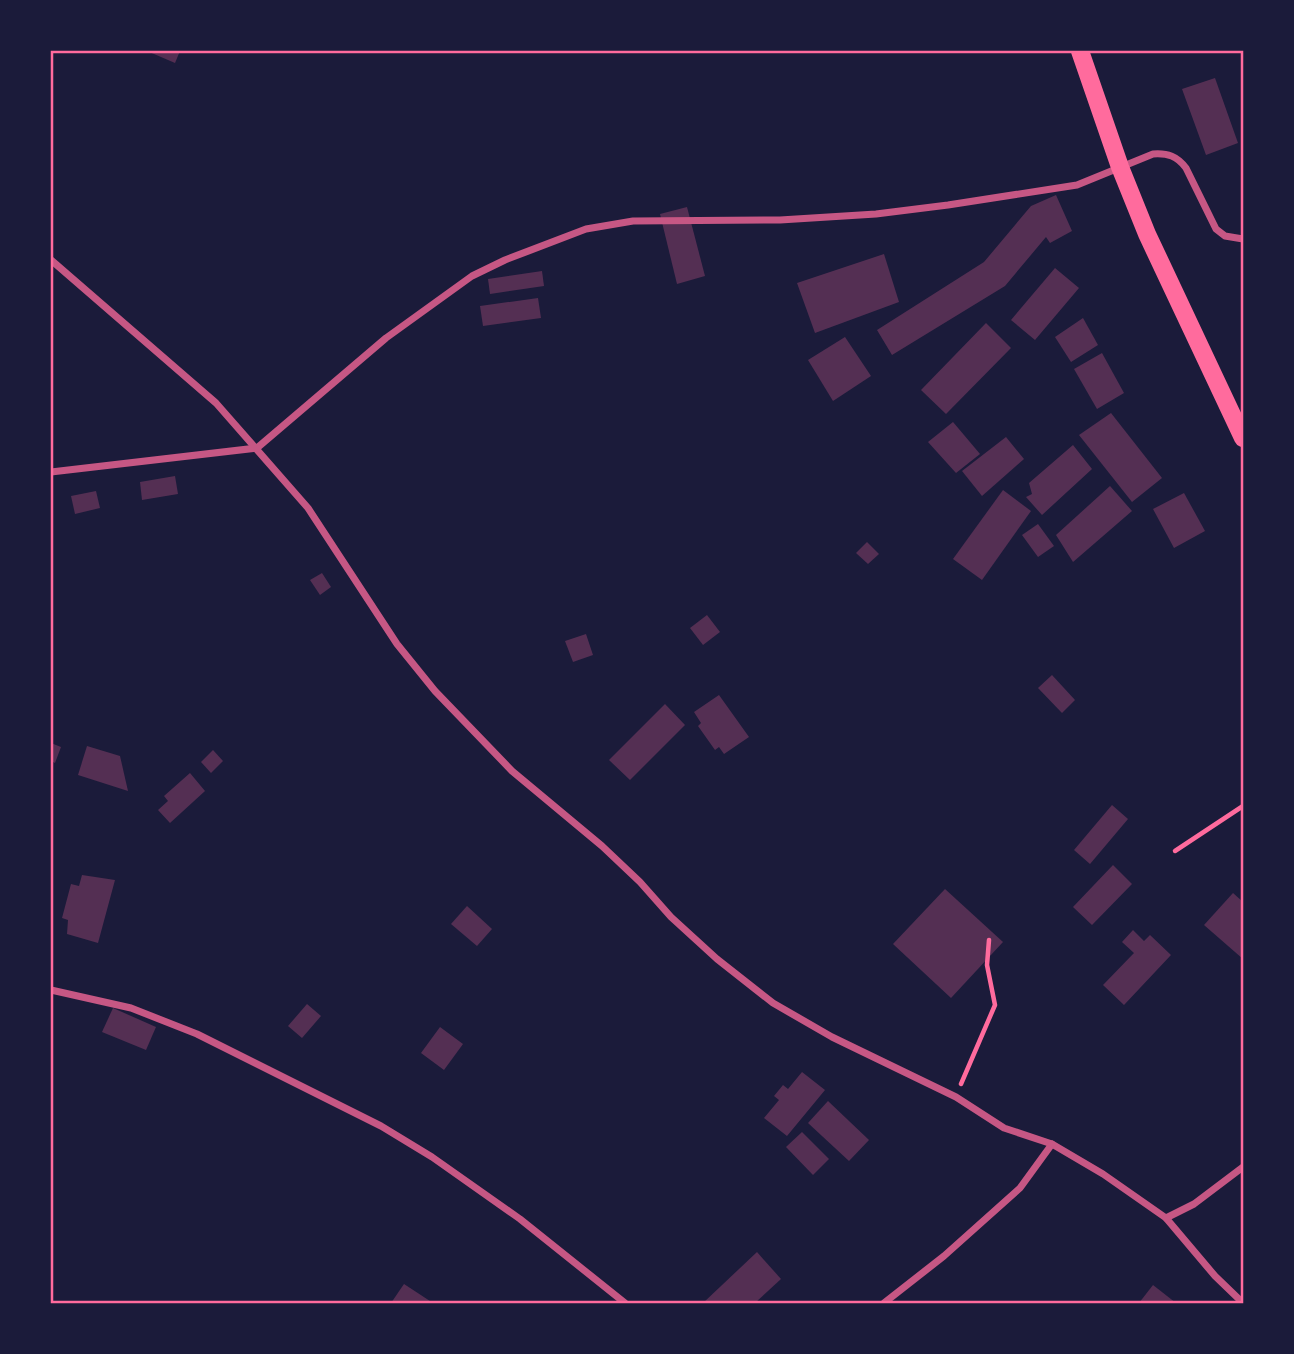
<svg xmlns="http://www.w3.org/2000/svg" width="1294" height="1354" font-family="'Roboto Serif',serif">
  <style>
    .building { fill: #542f53 }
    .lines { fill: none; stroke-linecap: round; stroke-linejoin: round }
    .path { stroke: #ff6b9d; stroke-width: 4.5 }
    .minor { stroke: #c65784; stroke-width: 7 }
    .primary { stroke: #ff6b9d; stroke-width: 18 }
    .neatline { fill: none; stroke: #ff6b9d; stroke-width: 2.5 }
  </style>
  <rect width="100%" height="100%" fill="#1b1b3a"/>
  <!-- building -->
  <g class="building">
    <path d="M147,51H180L175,63Z"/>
    <path d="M1215,78L1238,143L1206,155L1182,89Z"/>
    <path d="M1056,195L1072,231L1050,243L1046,237L1005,286L892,355L877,330L984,262L1031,206Z"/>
    <path d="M687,207L705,276L677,284L660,214Z"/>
    <path d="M884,254L899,302L815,333L797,283Z"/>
    <path d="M1055,268L1079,288L1035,340L1011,320Z"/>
    <path d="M542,271L544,286L490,294L488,279Z"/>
    <path d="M538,298L541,318L483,326L480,306Z"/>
    <path d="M1083,318L1098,345L1071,362L1055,337Z"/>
    <path d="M986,323L1011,348L946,414L921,390Z"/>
    <path d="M845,337L871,376L833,401L808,360Z"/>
    <path d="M1102,353L1124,393L1097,409L1074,369Z"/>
    <path d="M1111,413L1162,478L1132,502L1079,435Z"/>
    <path d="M953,422L980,454L956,473L928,442Z"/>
    <path d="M1006,437L1024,459L982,496L962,471Z"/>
    <path d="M1073,445L1092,469L1042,515L1026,497L1032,494L1029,483Z"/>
    <path d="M175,476L178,494L142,500L140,482Z"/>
    <path d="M1110,486L1132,511L1073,562L1056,535Z"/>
    <path d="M1003,490L1031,511L982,580L953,559Z"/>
    <path d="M96,491L100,508L75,514L71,496Z"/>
    <path d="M1184,493L1205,531L1174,548L1153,509Z"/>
    <path d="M1038,524L1054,546L1038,557L1022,535Z"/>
    <path d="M867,542L879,554L868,564L856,553Z"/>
    <path d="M322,573L331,587L320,595L310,580Z"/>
    <path d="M707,615L720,632L703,645L690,628Z"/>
    <path d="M586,634L593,655L573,662L565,641Z"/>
    <path d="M1052,675L1075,700L1062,713L1038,688Z"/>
    <path d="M719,695L749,737L724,754L719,747L715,750L698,726L701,723L694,712Z"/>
    <path d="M665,704L685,725L630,780L609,760Z"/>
    <path d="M51,743L61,747L55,763L51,761Z"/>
    <path d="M87,746L120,756L128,791L78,775Z"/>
    <path d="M213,750L223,761L211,773L201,762Z"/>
    <path d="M190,773L205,791L170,823L158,810L168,801L164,796Z"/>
    <path d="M1112,805L1128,819L1090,864L1074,850Z"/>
    <path d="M1113,865L1132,884L1092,925L1073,907Z"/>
    <path d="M82,875L115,880L98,943L67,934L68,920L62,918L71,884L79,886Z"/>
    <path d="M945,889L1003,942L951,998L893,944Z"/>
    <path d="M1233,893L1243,902V959L1204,925Z"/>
    <path d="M467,906L492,929L477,946L451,924Z"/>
    <path d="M1133,930L1144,941L1150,935L1171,955L1124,1005L1103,985L1134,953L1122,942Z"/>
    <path d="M307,1004L321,1016L302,1038L288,1026Z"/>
    <path d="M113,1008L156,1027L146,1050L102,1032Z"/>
    <path d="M440,1027L463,1044L444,1070L421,1053Z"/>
    <path d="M802,1072L825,1090L787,1136L764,1118L779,1100L774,1096L783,1085L788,1089Z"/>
    <path d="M828,1101L869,1140L849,1161L808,1123Z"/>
    <path d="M802,1132L829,1159L813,1175L786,1147Z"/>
    <path d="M757,1252L781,1279L755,1303H703Z"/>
    <path d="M404,1284L433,1303H391Z"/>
    <path d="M1153,1285L1176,1303H1139Z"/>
  </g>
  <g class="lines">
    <!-- path -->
    <g class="path">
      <path d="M1175,851L1243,806"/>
      <path d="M961,1084L995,1005L987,965L989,940"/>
    </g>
    <!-- minor -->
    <g class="minor">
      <path d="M51,260L216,403L308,508L397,644L435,691L512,771L602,846L640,882L671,917L717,959L773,1003L832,1037L956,1097L1004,1128L1052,1144L1103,1174L1166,1218L1215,1276L1243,1303"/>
      <path d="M51,472L257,448L386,338L472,276L505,260L586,229L633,221L780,220L876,214L948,205L1077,185L1153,154C1168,153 1177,156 1186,168L1216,229L1225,236L1243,239"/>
      <path d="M51,990L131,1008L197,1034L381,1126L432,1157L520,1219L625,1303"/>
      <path d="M1166,1218L1194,1204L1243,1167"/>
      <path d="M884,1303L944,1256L1020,1188L1052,1144"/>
    </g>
    <!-- primary -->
    <path class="primary" d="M1080,51L1120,167L1147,234L1243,438"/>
  </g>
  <!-- border -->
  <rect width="1294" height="1354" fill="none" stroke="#1b1b3a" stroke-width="105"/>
  <rect x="52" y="52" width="1190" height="1250" class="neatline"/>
</svg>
